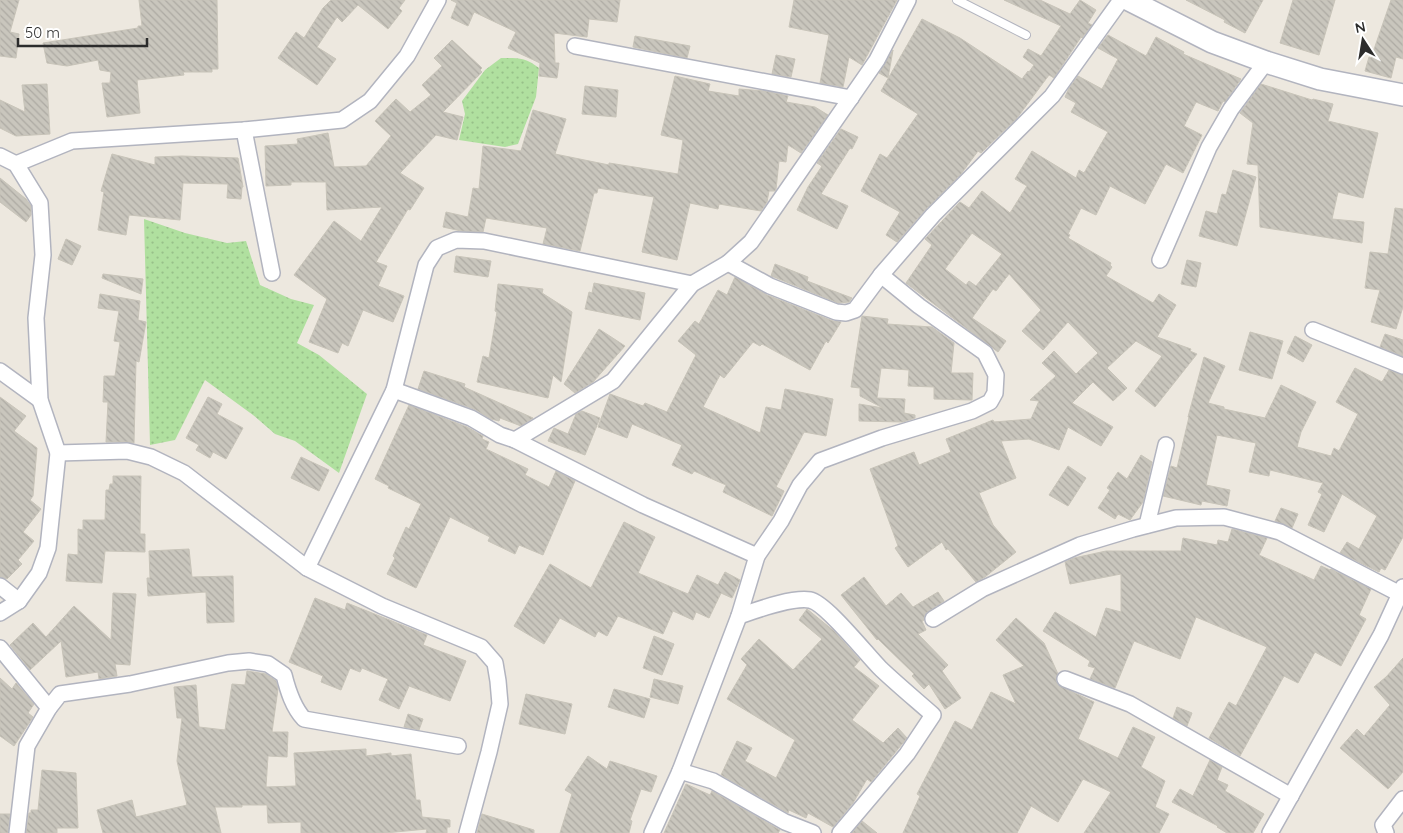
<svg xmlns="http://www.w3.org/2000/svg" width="1403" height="833" font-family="Quicksand,sans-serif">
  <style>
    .green { fill: url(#green-dots) }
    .building { fill: url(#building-back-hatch); stroke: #c8c4b9; fill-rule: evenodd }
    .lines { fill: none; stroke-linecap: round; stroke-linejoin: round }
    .lane-casing { stroke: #b2b4bf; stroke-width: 10 }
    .street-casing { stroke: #b2b4bf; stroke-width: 18 }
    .secondary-casing { stroke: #b2b4bf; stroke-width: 24 }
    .lane { stroke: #fff; stroke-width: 8 }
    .street { stroke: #fff; stroke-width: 15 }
    .secondary { stroke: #fff; stroke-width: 21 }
  </style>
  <defs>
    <pattern id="green-dots" width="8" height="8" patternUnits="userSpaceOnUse" patternTransform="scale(1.25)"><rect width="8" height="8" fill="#b0e09f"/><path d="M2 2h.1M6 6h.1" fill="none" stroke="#98c089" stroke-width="1.8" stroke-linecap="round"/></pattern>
    <pattern id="building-back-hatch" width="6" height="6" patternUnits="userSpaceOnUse" patternTransform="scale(1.25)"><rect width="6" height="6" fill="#c9c6bd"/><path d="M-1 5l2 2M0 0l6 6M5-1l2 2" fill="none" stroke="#adaaa3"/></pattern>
  </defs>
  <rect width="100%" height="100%" fill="#ede8df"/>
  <!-- green -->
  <g class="green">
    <path d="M501,58C518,58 525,57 539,68L536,97L518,144L505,147L459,140L465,114L462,101L485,70Z"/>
    <path d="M144,219L185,233L227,243L246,241L260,285L291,299L314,305L297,343L319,355L367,394L339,473L295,441L275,434L253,415L205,380L175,440L150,445Z"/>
  </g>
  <!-- building -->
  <g class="building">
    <path d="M0,0H19L10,32L19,34L16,58L0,56Z"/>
    <path d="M139,0H217L218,69H212V72H183L184,75L137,80L140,113L107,117L102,83H110L111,72L100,70L98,60L67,66L47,63L43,43L138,28V26H142Z"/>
    <path d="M331,0H405L399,8L402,11L388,29L358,5L342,22L337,17L317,47L336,59L317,85L278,58L296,32L304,38L323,8Z"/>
    <path d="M451,0H620L617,22L589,19L587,37L554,33L555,63H559L557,78L539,76L540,63L508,48L516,32L474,12L468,26L451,18L457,3Z"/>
    <path d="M794,0H897L862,65L849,57L843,87L820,83L829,35L789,27Z"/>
    <path d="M1004,0H1040L1070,14L1080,0L1096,10L1088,23L1092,25L1082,38L1081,37L1054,78L1049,75L1017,118L981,153L978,151L961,174L926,209L897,242L886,235L900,212L861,191L880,154L887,158L918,114L881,91L922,19L960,38L1022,79L1028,71L1029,72L1034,65L1023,57L1028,49L1041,56L1061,26Z"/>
    <path d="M1186,0H1263L1245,33L1224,22L1225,20Z"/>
    <path d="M1293,0H1335L1319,55L1280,43Z"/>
    <path d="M1391,0H1403V59L1396,57L1391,78L1365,71L1369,57L1371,58Z"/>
    <path d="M1108,35L1146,56L1156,37L1184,52L1183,54L1241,79L1225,102L1223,101L1218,111L1196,102L1184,126L1202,135L1183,173L1166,164L1145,204L1110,186L1096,215L1081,208L1068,234L1070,235L1068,238L1111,263L1110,265L1112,267L1106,276L1153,303L1159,294L1176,305L1157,337L1191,349L1190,351L1197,354L1155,407L1135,391L1162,356L1136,341L1107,368L1127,388L1113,401L1093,382L1072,403L1113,427L1101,446L1068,427L1059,450L1029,439L1001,441L1016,478L979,493L993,525L1016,552L985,577L976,582L948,549L946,550L942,542L908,567L895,548L898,546L870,469L914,452L919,465L951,452L946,439L993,420L994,422L1031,419L1039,401L1030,400L1056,376L1042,363L1054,351L1076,374L1098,353L1068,322L1043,350L1022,331L1041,310L1009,274L996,291L993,289L972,318L1006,341L998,352L906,283L932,245L925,239L960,202L969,208L982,191L1010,213L1027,186L1015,179L1032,151L1076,178L1079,170L1084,173L1108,132L1071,112L1076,103L1065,97L1069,88L1078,76L1102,89L1118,59L1098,48ZM972,233L1002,254L976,286L969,281L966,285L945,269Z"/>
    <path d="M635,36L690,46L687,58L633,47Z"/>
    <path d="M452,40L482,68L480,70L482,72L443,112L463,117L457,140L436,135L400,173L424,188L410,210L408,209L376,262L387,266L378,286L404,296L393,322L363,310L348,346L342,343L338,353L309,342L327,299L294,275L334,221L361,241L382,207L327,210L326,182H291V185L266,186L265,146L298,144L297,139L328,133L334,167L366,166L391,136L375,121L396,99L410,112L431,95L422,85L442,66L434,58Z"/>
    <path d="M893,50L888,78L879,73Z"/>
    <path d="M776,55L795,59L791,77L772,74Z"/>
    <path d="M675,76L710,84L708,91L739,96V89L765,91L788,96L786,102L815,107L828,115L801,153L788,145L786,162L779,161L776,189L775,191H769L767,202L761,211L719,204L718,209L690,203L677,260L642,252L654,197L598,188L597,193H594L580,251L543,244L547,228L486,218L483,232L461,231L443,227L446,212L468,217L473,188L479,189L483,146L521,151L533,110L566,119L555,154L609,165V163L678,174L683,140L661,135Z"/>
    <path d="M47,84L50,134L16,136L0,128V100L25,112L22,85Z"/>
    <path d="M1261,84L1312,100L1313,99L1333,104L1328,121L1378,133L1363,198L1338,192L1332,219L1364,222L1362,243L1260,227L1258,165L1247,164L1253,123L1240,113Z"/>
    <path d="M585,86L618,90L616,117L582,114Z"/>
    <path d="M841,129L858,137L852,149L850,148L821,194L848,206L837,229L797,210L808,187L822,166L817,163Z"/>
    <path d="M112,154L155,165V157L182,156L238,158L243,187H242L241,199L227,198L228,184L183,183L180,220L129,215L126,235L98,230L104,192L101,191Z"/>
    <path d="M1233,170L1256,177L1237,246L1199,236L1206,211L1217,214L1222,194L1226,195Z"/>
    <path d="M0,178L26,199L31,206V215L26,222L0,202Z"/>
    <path d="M1395,208L1403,209V307L1396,329L1371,322L1380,290L1365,288L1370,252L1388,254Z"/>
    <path d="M66,239L81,246L72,265L58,259Z"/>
    <path d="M456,256L491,261L488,277L454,272Z"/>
    <path d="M1187,260L1201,263L1196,287L1181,284Z"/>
    <path d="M775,264L808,277L807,281L852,298L849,302L838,303L774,277L771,276Z"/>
    <path d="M103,274L143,279L141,294L102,278Z"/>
    <path d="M735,277L767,295L833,321L841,322L828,343L826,341L810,370L762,344L760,346L753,342L724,378L720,375L703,407L760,433L766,407L781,410L785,389L833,399L826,436L804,432L776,487L784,491L772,516L723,492L726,485L694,471L692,474L672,465L682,445L632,424L627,438L598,427L610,394L643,406L645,403L667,412L696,355L678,341L695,321L699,324L718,290L727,295Z"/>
    <path d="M594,283L645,293L640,320L585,309L589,292L592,293Z"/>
    <path d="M498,284L543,289L542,293L572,312L561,382L553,375L548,398L477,382L483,356L489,358L497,312L495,311Z"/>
    <path d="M100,294L140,301L138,320L146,322L139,362L136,361L134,443L127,442H106L108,402H103L104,376H115L120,342L114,341L119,311L98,308Z"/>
    <path d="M862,316L888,319L887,324L932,327L954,343L951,373H973L972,400L934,399V387L908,386L909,370L881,368L877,398L905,399L904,413L915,415V418L903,422L859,421V404L883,408L860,396V388L851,387Z"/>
    <path d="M599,329L625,346L593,382L575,393L564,384Z"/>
    <path d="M1250,332L1283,341L1272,379L1239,370Z"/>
    <path d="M1385,334L1403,340V356L1380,347Z"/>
    <path d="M1295,336L1312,345L1303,362L1287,353Z"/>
    <path d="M1204,357L1225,366L1208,403L1224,407V409L1265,418L1281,385L1316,402L1301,432L1297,447L1331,456L1334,448L1339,451L1358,414L1336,402L1355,368L1382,382L1389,370L1403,375V537L1385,570L1381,568L1379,572L1340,553L1347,542L1359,549L1377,516L1342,494L1324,532L1308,525L1322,494L1318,492L1323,483L1270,470L1269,476L1249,472L1256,443L1217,435L1206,485L1230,490L1227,506L1202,501L1201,505L1163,496L1171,466L1177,468L1189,417H1188Z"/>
    <path d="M424,371L465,384L464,387L533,418L521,426L500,418L499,421L491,419L474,409L418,389Z"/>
    <path d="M0,397L26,416L14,431L37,448L33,496L30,500L41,509L23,532L34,541L18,560L22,564L7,579L0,577Z"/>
    <path d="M208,397L222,404L217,414L243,428L226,459L213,452L210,458L196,450L199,445L186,438Z"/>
    <path d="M409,405L467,427L483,436L482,439L489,442L486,449L528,469L525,475L549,487L556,471L575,481L543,555L519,545L515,554L488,541L490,537L450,517L416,588L387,574L395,558L393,556L406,527L409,529L421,504L388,488L389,486L375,479Z"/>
    <path d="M582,411L600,418L585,455L548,441L554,428L568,434L576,414Z"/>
    <path d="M1141,455L1152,462L1143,502L1130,520L1118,514L1115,519L1098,508L1110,490L1107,488L1118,472L1127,479Z"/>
    <path d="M301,457L329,470L319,491L291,478Z"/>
    <path d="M1068,466L1086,478L1068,506L1049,495Z"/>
    <path d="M113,476H141L140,534H145V552L105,551L102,583L66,581L68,554L78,555V529L83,530V520H105L106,490H109L110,484H113Z"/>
    <path d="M1281,508L1298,514L1292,528L1275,521Z"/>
    <path d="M624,522L655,537L638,573L688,594L697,575L718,585L725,572L740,580L732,598L721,593L709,618L696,612L693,620L673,611L663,634L618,616L607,636L598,631L595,637L560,618L544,644L514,626L550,564L591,588Z"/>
    <path d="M1232,529L1267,538L1259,555L1314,580L1321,566L1330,570L1331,569L1371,589L1359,615L1366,619L1341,666L1315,652L1298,683L1284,676L1240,756L1209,738L1229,702L1236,706L1267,647L1196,617L1180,659L1134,641L1115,688L1090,679L1095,668L1088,666L1090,661L1043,631L1055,612L1096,637L1106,608L1121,612V574L1070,584L1065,562L1074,558L1106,551H1181L1183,538L1217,545L1218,540L1228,542Z"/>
    <path d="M189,549L192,577L233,576L234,622L207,623L206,592L148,596L147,578H150L149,551Z"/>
    <path d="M864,577L886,606L901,593L913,607L938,592L944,601L925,614L924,620L922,621L926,630L918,634L948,665L942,671L961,698L945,709L929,684L924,689L912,676L914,674L878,639L877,640L841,595Z"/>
    <path d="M113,593L136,594L130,665L115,664L117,676L99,679L98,672L66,677L61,641L30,670L10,645L33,623L46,637L74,606L111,640Z"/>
    <path d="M315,598L345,610L347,603L427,635L423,645L466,661L450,701L409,686L399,709L379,700L388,679L362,668L360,672L350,668L341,690L321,682L323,676L289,662Z"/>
    <path d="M807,609L834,631L860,660L854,667L879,686L852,720L883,743L898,728L907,738L871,782L867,779L853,803L833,827L808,813L806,818L789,810L788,813L721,775L737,741L752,748L745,761L776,778L795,740L727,699L747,665L741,659L759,639L793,670L822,639L799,620Z"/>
    <path d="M1016,618L1044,643L1058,674L1056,680L1058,685L1094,702L1078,739L1118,758L1133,727L1155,737L1141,767L1165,781L1155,807L1169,814L1159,833H1084L1111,792L1083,779L1058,822L1031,806L1017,833H903L920,796L917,794L955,721L972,730L991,692L1016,704L1003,675L1024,666L996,640Z"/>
    <path d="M654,636L674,644L662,675L643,668Z"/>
    <path d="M1403,658V772L1388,789L1340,748L1357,729L1364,736L1390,705L1374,687L1386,677Z"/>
    <path d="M247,671L266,674L276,681L278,689L272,732H288L287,757L268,756L266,787L296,786L294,753L366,749V756L391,753V756L411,754L416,800H420L422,817L450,820V827H447V833H426L427,829L385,833H301V822L268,823L267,805H242V807H215L221,833H103L97,810L132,800L136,817L187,805L177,761L182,718H177L174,687L196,685L199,727L225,730L232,684L245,685Z"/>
    <path d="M0,678L12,689L16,683L34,704L28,713L33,717L14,746L0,736Z"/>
    <path d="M654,679L683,686L678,704L650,697Z"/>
    <path d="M614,689L650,699L644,718L608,707Z"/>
    <path d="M526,694L572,704L565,734L519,724Z"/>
    <path d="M1177,707L1192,713L1187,726L1173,718Z"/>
    <path d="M408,714L423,719L419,730L404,727Z"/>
    <path d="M588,756L607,769L610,761L657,776L651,792L641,789L630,820L632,821L629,833H560L572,794L565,790Z"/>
    <path d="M1210,760L1222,767L1217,780L1228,785L1225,791L1264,814L1253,833H1227L1217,827L1218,826L1172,802L1180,789L1193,796Z"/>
    <path d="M42,770L76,773L78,828H57V833H26L29,813H31V810H38Z"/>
    <path d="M686,784L710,795L712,791L780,830L778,833H664Z"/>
    <path d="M0,814H10L8,833H0Z"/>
    <path d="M482,814L534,830V833H477Z"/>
    <path d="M862,821L877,833H852Z"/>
  </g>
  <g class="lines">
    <!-- lane casing -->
    <g class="lane-casing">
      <path id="lane" d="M957,0L1026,35"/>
    </g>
    <!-- street casing -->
    <g class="street-casing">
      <g id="street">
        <path d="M575,46L851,98"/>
        <path d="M244,130L272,273"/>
        <path d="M0,156L16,164L40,203L43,255L36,318L40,400L58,453L48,548L39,573L19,601L0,613"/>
        <path d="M16,164L72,141L244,130L342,120L370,101L407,56L438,0"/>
        <path d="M1160,260L1209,147L1231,109L1266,62"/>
        <path d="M728,263L770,286L836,312L846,313L855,310L881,275L933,215L1052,96L1121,0"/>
        <path d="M1313,330L1403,366"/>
        <path d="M0,371L40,400"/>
        <path d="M394,390L471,418L500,435L515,440L613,381L692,284L728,263L751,242L877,60L908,0"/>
        <path d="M515,440L643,505L757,556"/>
        <path d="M58,453L127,451L151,457L184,473L307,568L382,606L481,647L495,663L498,681L500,704L489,752L467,833"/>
        <path d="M1147,525L1166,445"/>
        <path d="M307,568L394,390L426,265L437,248L456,240L484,241L692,284"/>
        <path d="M0,586L19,601"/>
        <path d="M739,616C757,610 792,597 810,600C826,603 867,655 881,669C898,685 916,700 933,715L907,754L840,833"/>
        <path d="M933,619L982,589L1080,545L1133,529L1176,518L1224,517L1280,532L1400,594"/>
        <path d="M0,648L49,708"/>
        <path d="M1065,679L1130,704L1291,796"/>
        <path d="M680,771L713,781L785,822L813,833"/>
        <path d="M17,833L27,746L49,708L60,694L130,684L228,663L249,661L268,664L284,675C288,691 293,707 304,719L458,746"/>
        <path d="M652,833L680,771L739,616L757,556L781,521L800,485L820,461L882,438L972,411L990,402L995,393L996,375L985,353L919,306L881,275"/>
        <path d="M1270,833L1381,635L1403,587"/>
        <path d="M1386,833L1383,825L1403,799"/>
      </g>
    </g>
    <!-- secondary casing -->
    <g class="secondary-casing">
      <path id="secondary" d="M1129,0L1212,42L1266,62L1320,79L1403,95"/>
    </g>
    <!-- lane -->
    <use href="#lane" class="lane"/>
    <!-- street -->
    <use href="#street" class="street"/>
    <!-- secondary -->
    <use href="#secondary" class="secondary"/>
  </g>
  <!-- north arrow -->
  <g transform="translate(1363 40) rotate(348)" stroke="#ffffff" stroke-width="4" paint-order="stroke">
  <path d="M0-4L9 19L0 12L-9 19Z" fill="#2c2c2c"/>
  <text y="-8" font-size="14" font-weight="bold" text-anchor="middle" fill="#2c2c2c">N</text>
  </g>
  <!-- scale -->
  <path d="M18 38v8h129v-8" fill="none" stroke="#2c2c2c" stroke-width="2.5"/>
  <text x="25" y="38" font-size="15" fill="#2c2c2c" stroke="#ffffff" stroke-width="4" paint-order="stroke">50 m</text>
</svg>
